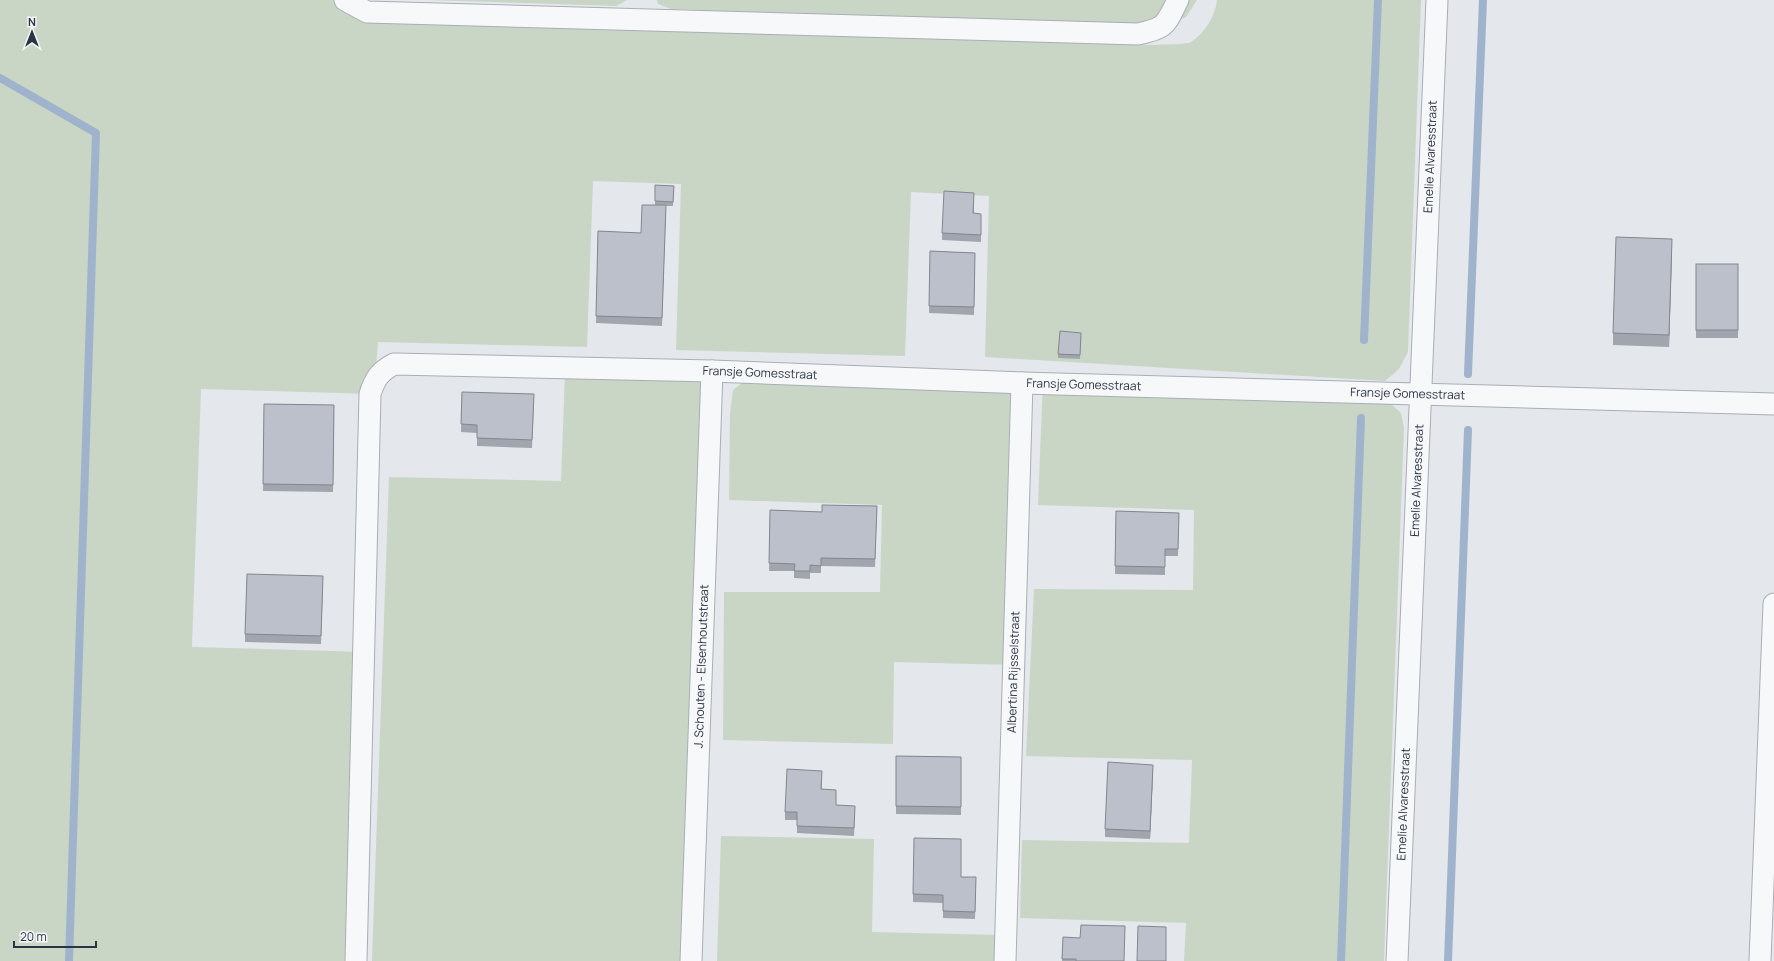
<svg xmlns="http://www.w3.org/2000/svg" width="1774" height="961" font-family="Manrope,sans-serif">
  <style>
    .green { fill: #c9d6c5 }
    .lines { fill: none; stroke-linecap: round; stroke-linejoin: round }
    .stream { stroke: #9fb4cc; stroke-width: 8 }
    .minor-casing { stroke: #a9aeb7; stroke-width: 23 }
    .minor { stroke: #f7f8fa; stroke-width: 21 }
    .wall { fill: #a1a5ae }
    .shaded-wall { fill: #83868d }
    .building { fill: #bbc0ca; stroke: #83868d }
    .labels { text-anchor: middle; stroke-width: 3; stroke-linejoin: round; paint-order: stroke }
    .street-label { font-size: 12px; fill: #2b3445; stroke: #f4f6f9 }
  </style>
  <rect width="100%" height="100%" fill="#e4e7ec"/>
  <!-- green -->
  <g class="green">
    <path d="M0,0H352L387,20L1156,45C1164,44 1185,45 1191,42C1204,34 1216,15 1217,0H1421L1408,352L1399,369L1385,381L985,357L989,196L911,192L905,356L676,350L681,184L593,181L587,347L378,342L374,394L201,389L192,647L365,652L354,961H0Z"/>
    <path d="M428,0H627L616,6Z"/>
    <path d="M657,0H1197L1186,17L1167,26L671,9L658,4Z"/>
    <path d="M565,373L707,379L694,961H372L389,477L561,481Z"/>
    <path d="M748,378L1023,381L1013,665L894,662L893,744L723,740L724,592H880L882,505L729,500L730,413L733,390Z"/>
    <path d="M1043,380L1390,403L1401,413L1404,428L1384,961H1184L1186,923L1020,918L1022,840L1189,843L1192,760L1026,756L1034,589L1193,590L1194,510L1038,505Z"/>
    <path d="M721,836L874,839L872,932L1000,935L999,961H717Z"/>
  </g>
  <g class="lines">
    <!-- stream -->
    <g class="stream">
      <path d="M0,78L96,133L69,961"/>
      <path d="M1364,340L1378,0"/>
      <path d="M1468,374L1483,0"/>
      <path d="M1341,961L1361,418"/>
      <path d="M1448,961L1468,430"/>
    </g>
    <!-- minor casing -->
    <g class="minor-casing">
      <g id="minor">
        <path d="M345,0L367,12L1138,34C1167,28 1165,25 1178,0"/>
        <path id="s1" d="M356,961L370,394C375,379 379,372 394,364L712,371L1022,383L1774,404"/>
        <path id="s2" d="M691,961L712,371"/>
        <path id="s3" d="M1005,961L1022,383"/>
        <path id="s4" d="M1397,961L1437,0"/>
        <path d="M1760,961L1774,604"/>
      </g>
    </g>
    <!-- minor -->
    <use href="#minor" class="minor"/>
  </g>
  <!-- wall -->
  <g class="wall">
    <path d="M655,185L674,186L673,206H666L662,326L596,323L598,231L641,233L655,205Z"/>
    <path d="M974,200V213L981,221V242L942,240V233Z"/>
    <path d="M1672,250L1669,347L1613,345V333Z"/>
    <path d="M930,251L975,253L974,315L929,313Z"/>
    <rect x="1696" y="264" width="42" height="74"/>
    <path d="M1081,333L1080,359L1058,358V354Z"/>
    <path d="M462,392L534,402L532,448L477,446V433L461,432Z"/>
    <path d="M264,404L334,405L333,492L263,491Z"/>
    <path d="M877,506L875,567L821,566V573H810V579L794,578V571H769L770,510L822,512Z"/>
    <path d="M1116,511L1179,513L1178,556H1165V575L1115,574Z"/>
    <path d="M323,584L321,644L245,642V634Z"/>
    <path d="M896,756L961,757V815L896,814Z"/>
    <path d="M1153,772L1150,839L1105,837V829Z"/>
    <path d="M822,779V789L836,797V805L855,813L854,836L797,833V820H785V812Z"/>
    <path d="M961,877H976L975,919L943,918V903L913,902V894Z"/>
    <path d="M1063,937L1124,961H1062Z"/>
  </g>
  <!-- shaded-wall -->
  <g class="shaded-wall">
    <path d="M1672,239V250L1669,347V335Z"/>
    <path d="M1153,765V772L1150,839V831Z"/>
  </g>
  <!-- building -->
  <g class="building">
    <path d="M655,185L674,186L673,202L655,201Z"/>
    <path d="M944,191L974,193L973,213L981,214V235L942,233Z"/>
    <path d="M642,205H666L662,318L596,316L598,231L641,233Z"/>
    <path d="M1616,237L1672,239L1669,335L1613,333Z"/>
    <path d="M930,251L975,253L974,307L929,306Z"/>
    <rect x="1696" y="264" width="42" height="66"/>
    <path d="M1060,331L1081,333L1080,355L1058,354Z"/>
    <path d="M462,392L534,394L532,440L477,438V425L461,424Z"/>
    <path d="M264,404L334,405L333,485L263,484Z"/>
    <path d="M822,505L877,506L875,559L821,558V566L810,565V571H794L795,564L769,563L770,510L822,512Z"/>
    <path d="M1116,511L1179,513L1178,549H1165V567L1115,566Z"/>
    <path d="M247,574L323,576L321,636L245,634Z"/>
    <path d="M896,756L961,757V807L896,806Z"/>
    <path d="M1108,762L1153,765L1150,831L1105,829Z"/>
    <path d="M787,769L822,771L821,789L836,790V805L855,806L854,828L797,826V812H785Z"/>
    <path d="M914,838L961,839V877H976L975,912L943,911V895L913,894Z"/>
    <path d="M1081,925L1125,926L1124,961H1076V959H1062L1063,937L1080,938Z"/>
    <path d="M1138,926L1166,927V961H1137Z"/>
  </g>
  <g class="labels">
    <!-- street labels -->
    <g class="street-label">
      <text dy="4" stroke="none"><textPath href="#s4" startOffset="805">Emelie Alvaresstraat</textPath></text>
      <text dy="4" stroke="none"><textPath href="#s1" startOffset="973">Fransje Gomesstraat</textPath></text>
      <text dy="4" stroke="none"><textPath href="#s1" startOffset="1297">Fransje Gomesstraat</textPath></text>
      <text dy="4" stroke="none"><textPath href="#s1" startOffset="1621">Fransje Gomesstraat</textPath></text>
      <text dy="4" stroke="none"><textPath href="#s4" startOffset="481">Emelie Alvaresstraat</textPath></text>
      <text dy="4" stroke="none"><textPath href="#s2" startOffset="295">J. Schouten - Elsenhoutstraat</textPath></text>
      <text dy="4" stroke="none"><textPath href="#s3" startOffset="289">Albertina Rijsselstraat</textPath></text>
      <text dy="4" stroke="none"><textPath href="#s4" startOffset="157">Emelie Alvaresstraat</textPath></text>
    </g>
  </g>
  <!-- north arrow -->
  <g transform="translate(32 32)" stroke="#f4f6f9" stroke-width="3" paint-order="stroke">
  <path d="M0-3L7 15L0 10L-7 15Z" fill="#2b3445"/>
  <text y="-6" font-size="11" font-weight="bold" text-anchor="middle" fill="#2b3445">N</text>
  </g>
  <!-- scale -->
  <path d="M14 941v6h82v-6" fill="none" stroke="#2b3445" stroke-width="2"/>
  <text x="20" y="941" font-size="12" fill="#2b3445" stroke="#f4f6f9" stroke-width="3" paint-order="stroke">20 m</text>
</svg>
